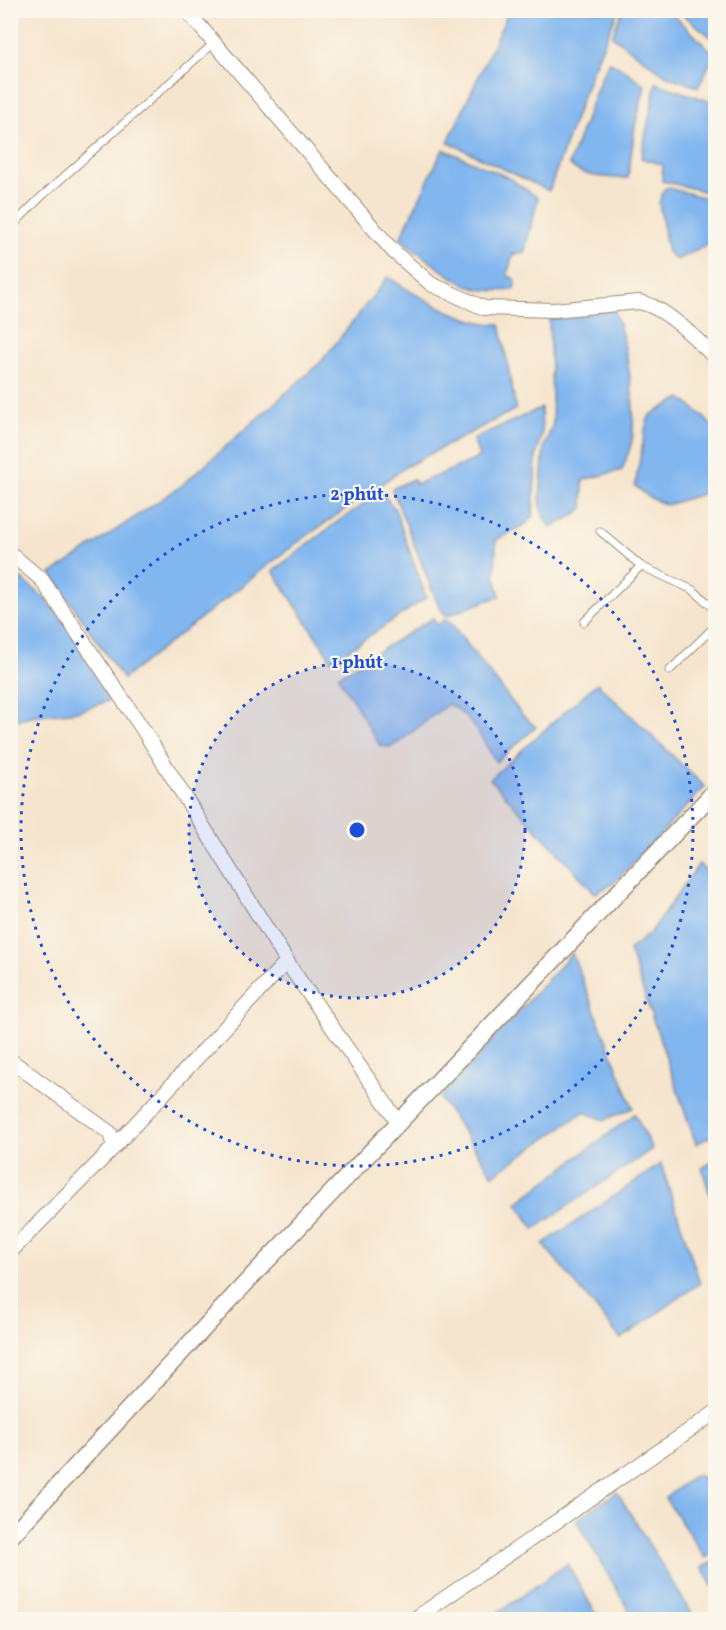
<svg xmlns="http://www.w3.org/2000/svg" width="726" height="1630" font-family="Vollkorn,serif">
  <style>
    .water { fill: #81b6ef; stroke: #5e7086; stroke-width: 1.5 }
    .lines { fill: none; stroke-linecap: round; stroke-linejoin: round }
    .service-casing { stroke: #988876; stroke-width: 9 }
    .minor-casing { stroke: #988876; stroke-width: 16 }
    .tertiary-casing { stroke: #988876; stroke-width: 19 }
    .service { stroke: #fff; stroke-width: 7 }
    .minor { stroke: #fff; stroke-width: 14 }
    .tertiary { stroke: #fff; stroke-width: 16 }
    .ring { fill: none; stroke: #1d4ed8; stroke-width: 3; stroke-dasharray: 3 6 }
    .centre { fill: #1d4ed8; stroke: #fbf7ec; stroke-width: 3 }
    .ring-label { font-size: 18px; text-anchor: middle; font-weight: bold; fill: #1d4ed8; stroke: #fbf7ec; stroke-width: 4.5; stroke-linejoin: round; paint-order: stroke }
  </style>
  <rect width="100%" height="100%" fill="#fbf7ec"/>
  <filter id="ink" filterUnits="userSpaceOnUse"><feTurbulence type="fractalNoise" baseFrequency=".0167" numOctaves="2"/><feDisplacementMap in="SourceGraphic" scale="12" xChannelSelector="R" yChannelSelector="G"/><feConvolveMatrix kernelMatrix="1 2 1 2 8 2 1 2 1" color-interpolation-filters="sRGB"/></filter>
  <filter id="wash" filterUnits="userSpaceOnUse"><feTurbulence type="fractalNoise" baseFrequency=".008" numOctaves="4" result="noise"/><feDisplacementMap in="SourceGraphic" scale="24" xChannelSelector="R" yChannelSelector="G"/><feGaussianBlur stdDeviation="1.35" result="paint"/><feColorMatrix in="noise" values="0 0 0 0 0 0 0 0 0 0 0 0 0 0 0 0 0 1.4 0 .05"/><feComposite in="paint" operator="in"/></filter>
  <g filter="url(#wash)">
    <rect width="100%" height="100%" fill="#f6e5ce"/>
    <!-- water -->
    <g class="water">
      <path d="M509,11H618L591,73L549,191L448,142Z"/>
      <path d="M622,11H669C685,25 698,40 715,54L698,87L667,76L612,36Z"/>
      <path d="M678,11H712L715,14V40Z"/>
      <path d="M610,62L620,67L645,85L635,126L628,178C610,178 581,178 569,164L602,75Z"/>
      <path d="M656,83L715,103V194L662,181L663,165L641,158Z"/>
      <path d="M443,149L509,178L538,198L524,253L513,254L507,275L516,280L514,290C501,291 488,291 475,288C456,284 417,251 400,239Z"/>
      <path d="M668,188L715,200V241L676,260L668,252L659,203L664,189Z"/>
      <path d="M388,277C415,295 468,326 500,324L516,409L407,466L294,545L123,679L51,574L181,486L321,362Z"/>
      <path d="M614,310C627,343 635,399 633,434C632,446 626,459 622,470L583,480V508L576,514L551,527L543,516L540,499L544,447L553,424L549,320Z"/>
      <path d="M681,398L702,415L715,430V490L667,505L650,498L635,486L646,425L650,415Z"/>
      <path d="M541,408L542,433L536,457L533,516L526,524L496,540L495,576L500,596L445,616L437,602L392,489L413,479L417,484L472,461L479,456L473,439Z"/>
      <path d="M381,492L395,509L426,598L332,661L273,571L337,522Z"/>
      <path d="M10,570L45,598L90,656L108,701L79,711L30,716L11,722Z"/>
      <path d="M433,618L437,625L444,620L449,621L523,716L536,727L496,762C483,741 471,715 448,704L399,742L390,747L380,746L338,676Z"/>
      <path d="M597,683L705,787L613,884L595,893L490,779Z"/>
      <path d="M699,864L710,875L715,870L716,1134L696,1144L629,950L651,932Z"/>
      <path d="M572,953L633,1108L604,1120L584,1112L493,1175L440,1098Z"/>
      <path d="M635,1114L652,1149L534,1229L517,1203Z"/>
      <path d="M715,1160V1212L702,1168Z"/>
      <path d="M661,1164L700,1283L621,1339L543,1244Z"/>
      <path d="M695,1475L715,1481V1553L705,1558L665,1498Z"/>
      <path d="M617,1492L695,1619H634L576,1520Z"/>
      <path d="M715,1561V1591L702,1567Z"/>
      <path d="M567,1564L599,1619H489Z"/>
    </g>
  </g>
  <g filter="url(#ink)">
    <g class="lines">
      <!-- service casing -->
      <g class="service-casing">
        <g id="service">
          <path d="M10,231L18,220L41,197L214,43"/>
          <path d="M600,531L641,566L693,590L716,610"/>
          <path d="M584,622L641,566"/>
          <path d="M669,671L716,625"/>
        </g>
      </g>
      <!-- minor casing -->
      <g class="minor-casing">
        <g id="minor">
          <path d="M186,10L393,251L431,284L484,308L554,310L639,302C664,306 699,341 716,359"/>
          <path d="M10,553L42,580L142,728L293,971L399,1123"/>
          <path d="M10,1060L110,1133L114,1147L10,1252"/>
          <path d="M114,1147L287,961"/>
          <path d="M413,1620L716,1412"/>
        </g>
      </g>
      <!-- tertiary casing -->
      <g class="tertiary-casing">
        <path id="tertiary" d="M10,1537L257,1271L716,790"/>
      </g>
      <!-- service -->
      <use href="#service" class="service"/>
      <!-- minor -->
      <use href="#minor" class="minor"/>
      <!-- tertiary -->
      <use href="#tertiary" class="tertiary"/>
    </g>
  </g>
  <!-- distance rings -->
  <circle cx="357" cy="830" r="168" fill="#1d4ed8" fill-opacity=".12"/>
  <g class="ring">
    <circle cx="357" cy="830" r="168"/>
    <circle cx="357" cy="830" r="336"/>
  </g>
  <circle cx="357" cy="830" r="9" class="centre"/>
  <g class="ring-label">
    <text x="357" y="500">2 phút</text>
    <text x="357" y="668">1 phút</text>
  </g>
  <!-- margin -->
  <rect width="726" height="1630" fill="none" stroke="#fbf7ec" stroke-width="36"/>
</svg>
